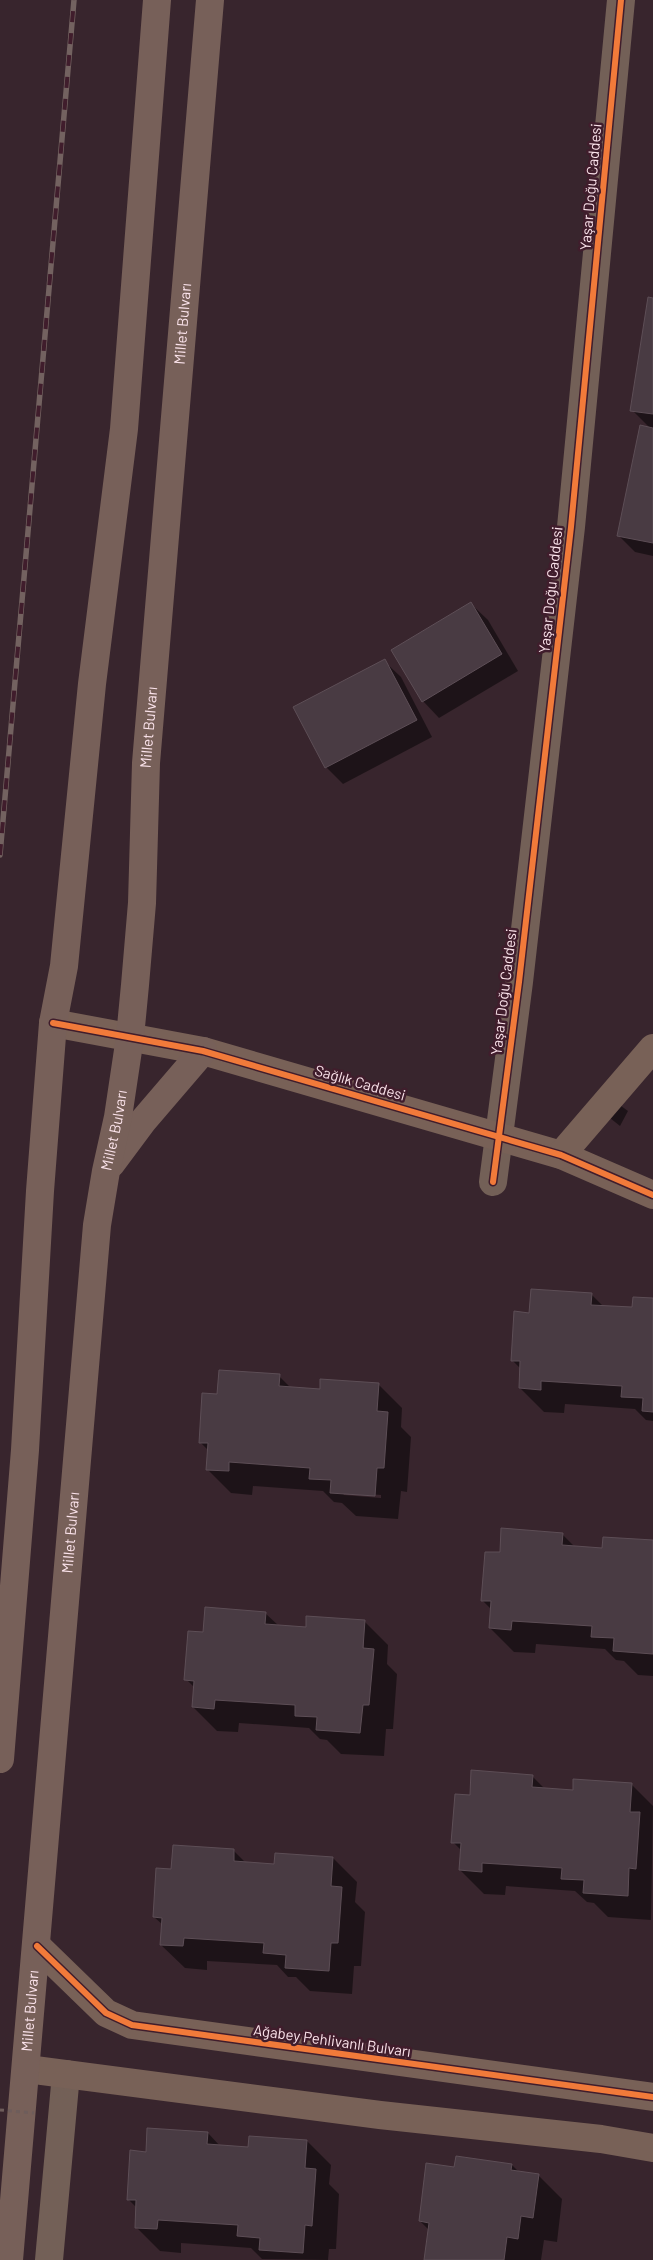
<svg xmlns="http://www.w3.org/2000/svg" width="653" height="2260" font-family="Barlow,sans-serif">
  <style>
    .shadow { fill: #0007; fill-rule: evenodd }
    .building { fill: #493b43; stroke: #5d4e56 }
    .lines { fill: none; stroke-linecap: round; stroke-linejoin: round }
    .street { stroke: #736057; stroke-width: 28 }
    .secondary { stroke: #786157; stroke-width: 28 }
    .primary { stroke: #776059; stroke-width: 28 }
    .rail-casing { stroke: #736260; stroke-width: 5.5 }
    .rail { stroke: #401d2c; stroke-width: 4; stroke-dasharray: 11; stroke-linecap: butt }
    .path-bridge { stroke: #6e5d5b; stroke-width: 3; stroke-dasharray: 4 4; stroke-linecap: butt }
    .cycleway-casing { stroke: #401d2c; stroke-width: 9 }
    .cycleway { stroke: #f17a3a; stroke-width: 6 }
    .labels { text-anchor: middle; stroke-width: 5; stroke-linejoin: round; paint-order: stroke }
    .street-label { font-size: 15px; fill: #fbe3eb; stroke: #401d2c }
  </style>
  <rect width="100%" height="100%" fill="#38252d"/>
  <!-- shadow -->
  <g class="shadow">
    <path d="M653,299V556L635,552L618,535L650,428L632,410Z"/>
    <path d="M471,604L488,620L518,671L439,718L423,701Z"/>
    <path d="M384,661L401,677L432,737L343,784L326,767Z"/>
    <path d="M617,1103L628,1111L620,1126L610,1118Z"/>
    <path d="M591,1294L604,1307L633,1309L653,1299V1421L646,1420L635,1409L565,1404L564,1413L544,1412L520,1388L521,1369L512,1360L530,1314Z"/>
    <path d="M279,1376L292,1389L321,1391L378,1384L402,1408L401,1427L411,1437L407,1492L401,1491L398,1519L356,1516L342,1503L334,1502L323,1491L253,1486L252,1495L231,1493L207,1469L209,1451L200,1442L219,1396ZM342,1492L381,1495V1498L344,1495Z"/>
    <path d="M562,1534L575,1547L604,1549L653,1542V1676L638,1675L624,1661L616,1660L605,1649L536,1644L535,1653L514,1652L490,1628L491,1609L482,1600L501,1554Z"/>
    <path d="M265,1613L279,1626L307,1628L364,1621L388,1645L387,1664L397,1674L393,1729H386L384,1756L341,1754L327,1740L320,1739L309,1728L239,1723L238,1732L217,1731L193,1707L195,1688L186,1679L204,1633ZM362,1641H364V1654Z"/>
    <path d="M532,1776L545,1789L574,1791L631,1784L653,1806L651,1920L608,1917L594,1903L587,1902L575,1891L506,1886L505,1895L484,1894L460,1870L462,1851L453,1842L471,1796Z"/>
    <path d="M234,1851L247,1864L275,1866L333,1858L357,1882L355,1902L365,1912L361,1966H354L352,1994L310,1991L296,1977H288L277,1965L207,1961V1970L185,1968L161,1945L163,1925L154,1917L172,1871Z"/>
    <path d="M208,2133L220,2146L249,2148L307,2141L331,2165L329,2184L339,2194L336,2249H329L328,2260L262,2259L251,2248L181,2243V2253L160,2251L136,2227L137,2208L128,2199L147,2153Z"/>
    <path d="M512,2165L519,2172L538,2175L562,2199L557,2242L544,2240L541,2260H426L429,2230L420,2221L455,2169Z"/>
  </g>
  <!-- building -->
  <g class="building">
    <path d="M648,297L653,298V414L630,411Z"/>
    <path d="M640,425L653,428V543L617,536Z"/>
    <path d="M471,602L502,654L422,702L391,650Z"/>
    <path d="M385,659L417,720L325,768L293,707Z"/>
    <path d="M531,1289L592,1293L591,1305L632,1307L633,1297L653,1298V1412L642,1411L643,1398L621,1397L622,1386L541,1381V1390L519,1388L520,1361H511L514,1311L529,1313Z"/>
    <path d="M219,1370L280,1374L279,1386L320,1389V1379L379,1383L377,1411L388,1412L384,1468H377L375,1496L330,1493L331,1480L309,1479L310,1468L229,1462V1471L206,1470L208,1443H199L202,1393L217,1394Z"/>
    <path d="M501,1528L563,1533L562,1545L602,1548L603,1537L653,1540V1654L613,1651L614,1638L591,1637L592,1626L512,1621L511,1630L489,1628L491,1601H481L485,1552H500Z"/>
    <path d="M205,1607L266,1612L265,1624L306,1627V1616L365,1620L363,1648L374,1649L369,1705H363L360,1733L316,1730L317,1717L295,1716V1705L215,1700L214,1709L192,1707L194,1681L184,1680L188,1631L203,1632Z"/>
    <path d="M471,1770L533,1775L532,1787L573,1790V1779L632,1783L630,1812H640L636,1869L629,1868L628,1896L583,1893L584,1880L561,1879L562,1868L482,1863V1872L459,1870L461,1843H451L455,1794L470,1795Z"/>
    <path d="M173,1845L234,1849V1861L274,1864L275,1853L333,1857L331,1886L342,1887L338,1943H331L329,1971L285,1968L286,1955L263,1953L264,1943L184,1938L183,1946L160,1945L162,1918L153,1917L156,1868L171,1869Z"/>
    <path d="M147,2128L208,2132L207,2144L248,2147L249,2136L307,2140L305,2168L316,2169L312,2226L305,2225L303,2253L259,2250L260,2238L237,2236L238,2225L158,2220L157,2229L135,2228L136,2200H127L130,2150L146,2152Z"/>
    <path d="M456,2156L512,2164L511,2170L539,2174L533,2218L521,2216L518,2239L507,2237L504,2260H424L429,2223L419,2221L426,2163L454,2167Z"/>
  </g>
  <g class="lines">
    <!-- street -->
    <g class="street">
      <path d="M493,1182L519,982L571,527L621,0"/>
      <path d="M49,2260L66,2074"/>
    </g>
    <!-- secondary -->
    <g class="secondary">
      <path d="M53,1023L203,1051L561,1155L653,1195"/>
      <path d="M561,1155L653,1048"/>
      <path d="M37,1946L106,2013L132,2025L653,2097"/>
      <path d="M27,2069L380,2115L601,2139L653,2148"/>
    </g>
    <!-- primary -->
    <g class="primary">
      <path d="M111,1164L143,1121L203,1051"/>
      <path d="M0,1759L25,1450L40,1191L53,1023L64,966L92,684L124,429L157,0"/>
      <path id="s1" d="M9,2260L97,1225L106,1171L118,1117L130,1037L135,985L142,903L146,763L210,0"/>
    </g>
    <!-- rail casing -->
    <g class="rail-casing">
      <path id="rail" d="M0,855L74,0"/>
    </g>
    <!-- rail -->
    <use href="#rail" class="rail"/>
    <!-- path-bridge -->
    <path class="path-bridge" d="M0,2110L34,2113"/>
    <!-- cycleway casing -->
    <g class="cycleway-casing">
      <g id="cycleway">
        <path d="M53,1023L203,1051L561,1155L653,1195"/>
        <path d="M493,1182L519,982L571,527L621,0"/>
        <path d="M37,1946L106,2013L132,2025L653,2097"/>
      </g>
    </g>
    <!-- cycleway -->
    <use href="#cycleway" class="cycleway"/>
  </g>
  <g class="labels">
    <!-- street labels -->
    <g class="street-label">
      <text transform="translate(591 187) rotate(-85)" y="5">Yaşar Doğu Caddesi</text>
      <text dy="5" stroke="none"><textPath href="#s1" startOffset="1945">Millet Bulvarı</textPath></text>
      <text transform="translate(551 590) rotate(-84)" y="5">Yaşar Doğu Caddesi</text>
      <text dy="5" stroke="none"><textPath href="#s1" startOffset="1540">Millet Bulvarı</textPath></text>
      <text transform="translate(504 992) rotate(-83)" y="5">Yaşar Doğu Caddesi</text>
      <text transform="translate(360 1083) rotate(16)" y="5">Sağlık Caddesi</text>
      <text dy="5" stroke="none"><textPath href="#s1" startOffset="1135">Millet Bulvarı</textPath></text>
      <text dy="5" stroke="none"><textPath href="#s1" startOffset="730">Millet Bulvarı</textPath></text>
      <text dy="5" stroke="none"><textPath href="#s1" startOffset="250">Millet Bulvarı</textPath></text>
      <text transform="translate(332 2041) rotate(8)" y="5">Ağabey Pehlivanlı Bulvarı</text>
    </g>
  </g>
</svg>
